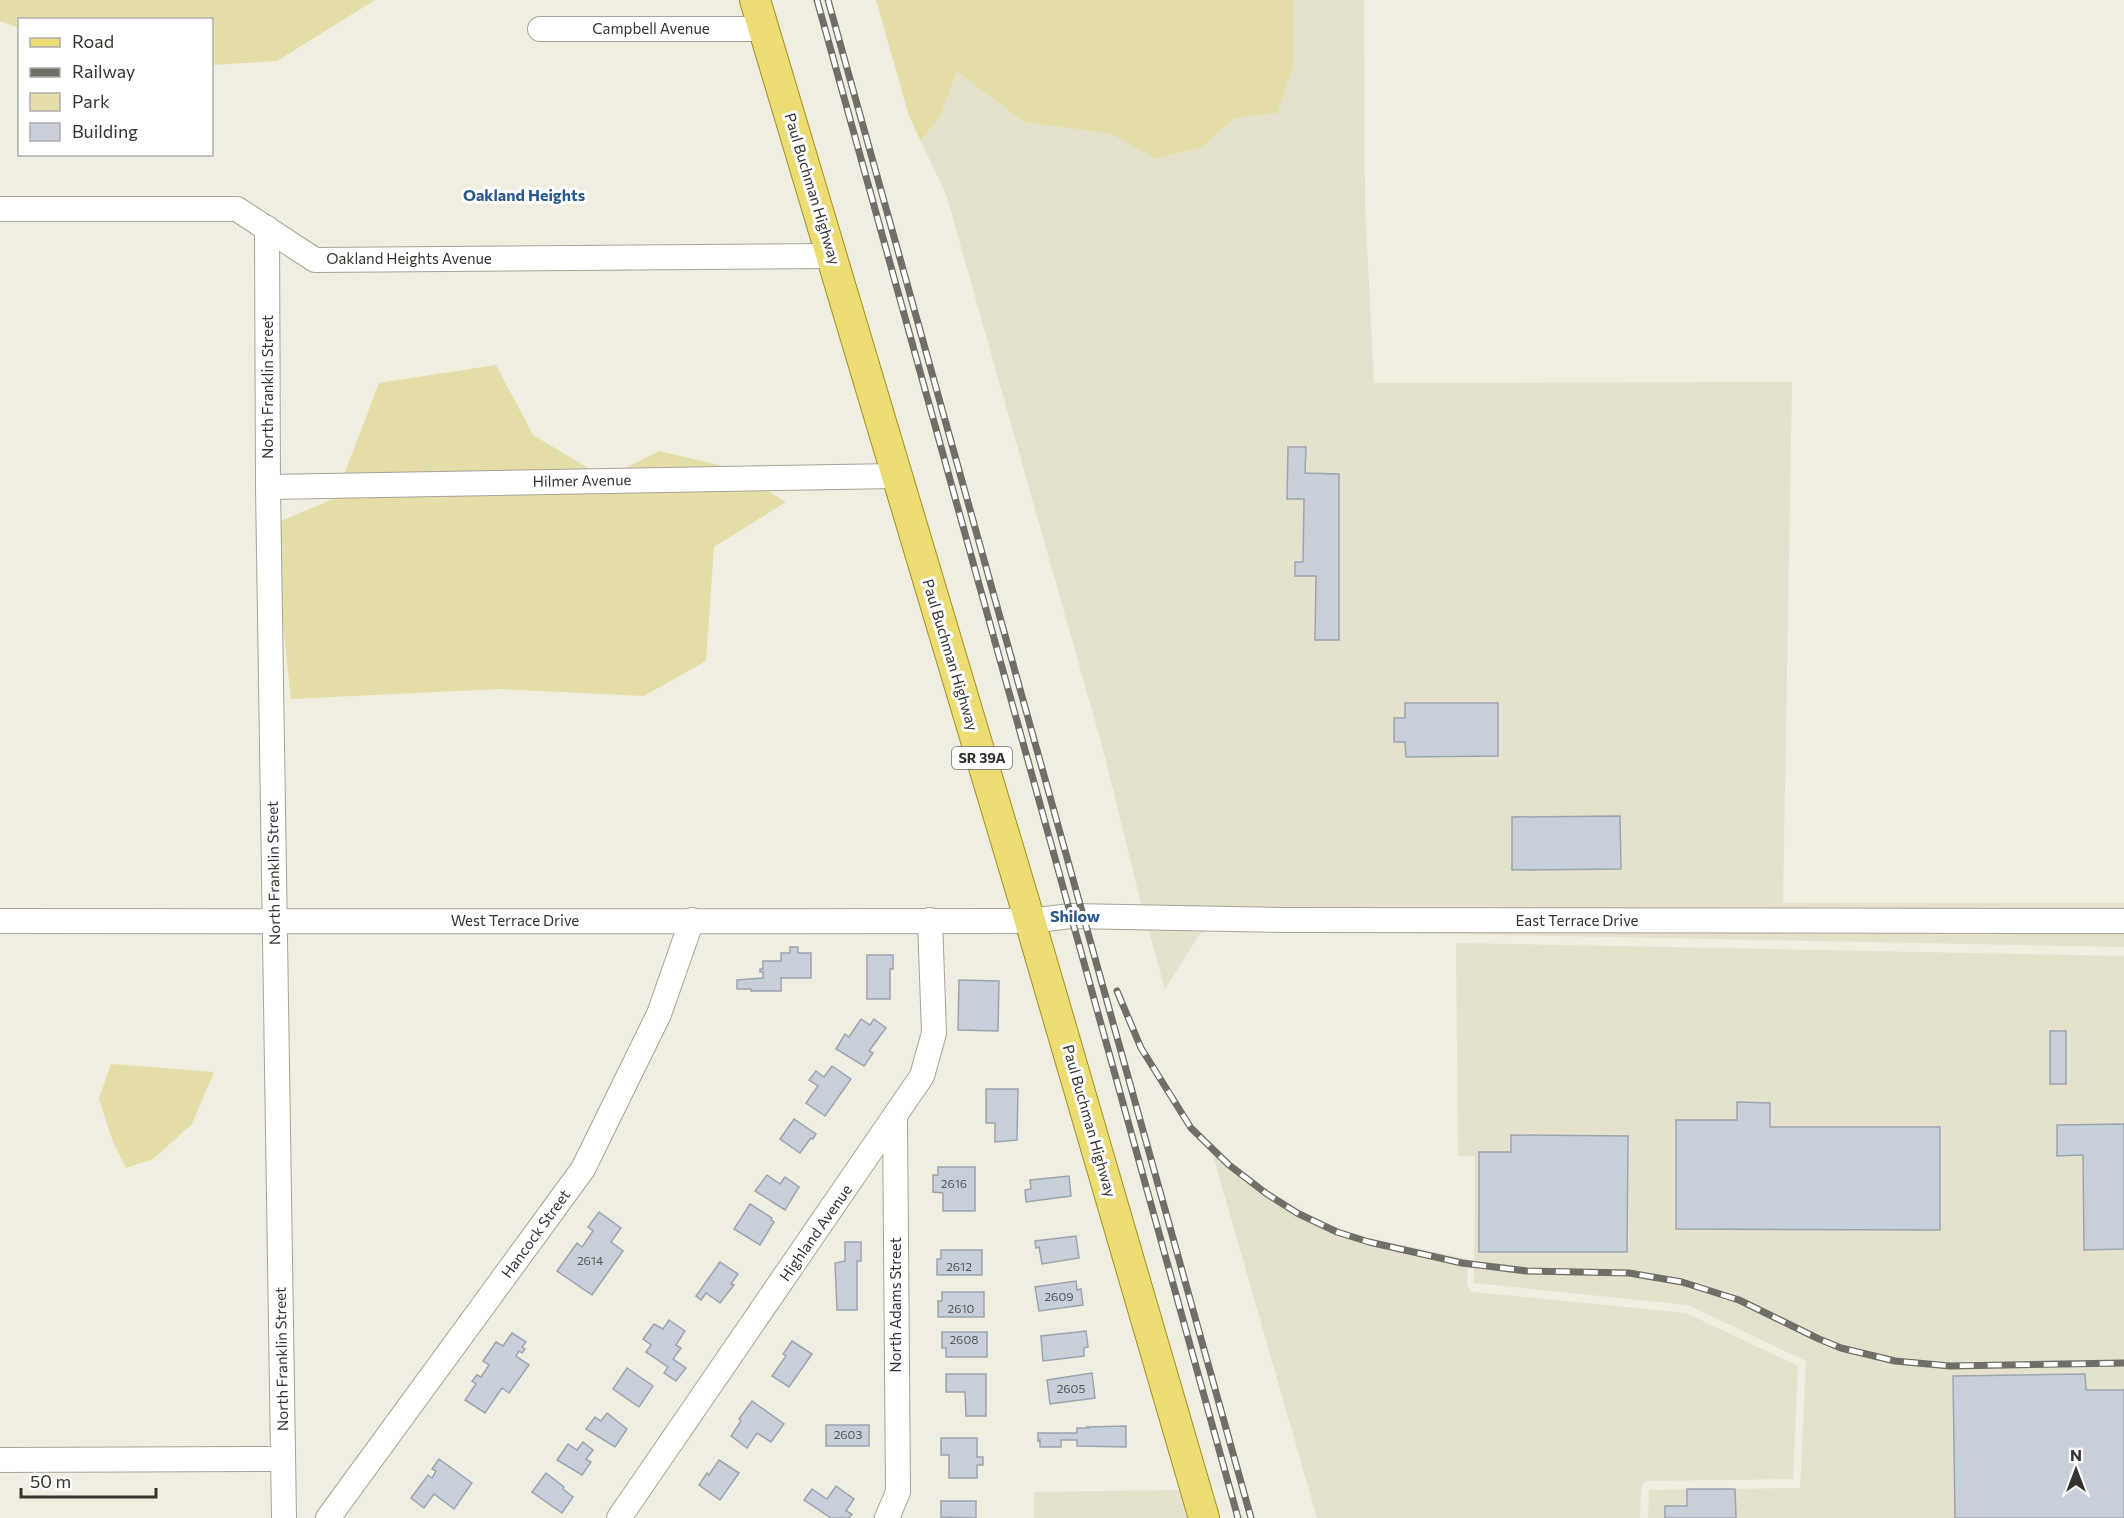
<svg xmlns="http://www.w3.org/2000/svg" width="2124" height="1518" font-family="Commissioner,sans-serif">
  <style>
    .built { fill: #e4e1cd }
    .green { fill: #e6dea8 }
    .building { fill: #c6cfda; stroke: #9ca5af; stroke-width: 1.5 }
    .lines { fill: none; stroke-linecap: round; stroke-linejoin: round }
    .minor-casing { stroke: #a6a498; stroke-width: 26 }
    .major-casing { stroke: #a2921e; stroke-width: 32 }
    .minor { stroke: #fff; stroke-width: 24 }
    .major { stroke: #ebdc73; stroke-width: 30 }
    .rail-casing { stroke: #6f6e67; stroke-width: 7 }
    .rail { stroke: #fff; stroke-width: 4.5; stroke-dasharray: 14; stroke-linecap: butt }
    .labels { text-anchor: middle; stroke-width: 6; stroke-linejoin: round; paint-order: stroke }
    .number-label { font-size: 12px; fill: #585a59 }
    .shield { fill: #fff; stroke: #71706d; stroke-width: 1.5 }
    .shield-label { font-size: 14px; font-weight: bold; fill: #34332e }
    .street-label { font-size: 15px; fill: #34332e; stroke: #fff }
    .neighbourhood-label { font-size: 16px; font-weight: bold; fill: #29588c; stroke: #fff }
  </style>
  <rect width="100%" height="100%" fill="#f0eee1"/>
  <!-- built -->
  <g class="built">
    <path d="M1293,0H1364L1365,205L1374,383L1792,382L1783,903H2124V911L1282,910L1142,907L1104,753L946,194L921,142L941,114L957,72L1024,122L1111,134L1156,159L1202,147L1293,68Z"/>
    <path d="M1148,928L2124,932V947L1456,934L1206,931L1199,935L1165,989Z"/>
    <path d="M1456,943L2124,956V1518H1648L1649,1490L1800,1488L1806,1361L1688,1305L1474,1283L1475,1156H1458Z"/>
    <path d="M1208,1138L1224,1156L1263,1187L1316,1220L1367,1238L1468,1259L1467,1285L1472,1292L1686,1313L1798,1366L1793,1479L1647,1481L1643,1484L1641,1489L1640,1518H1317Z"/>
    <path d="M1182,1490L1188,1518H1034V1492Z"/>
  </g>
  <!-- green -->
  <g class="green">
    <path d="M0,0H375L277,61L212,65V20H20L19,28L0,21Z"/>
    <path d="M876,0H1293V68L1277,113L1235,118L1202,147L1156,159L1111,134L1024,122L957,72L941,114L921,142L909,116Z"/>
    <path d="M496,365L533,435L605,478L659,451L732,468L786,502L714,547L706,661L644,696L499,689L291,699L272,525L335,498L379,383Z"/>
    <path d="M111,1064L214,1072L192,1124L153,1159L126,1168L113,1142L99,1099Z"/>
  </g>
  <!-- building -->
  <g class="building">
    <path d="M1288,447H1306L1305,473L1339,474V640H1315L1316,576H1295V562H1303L1304,499H1287Z"/>
    <path d="M1405,703H1498V756L1406,757L1405,742H1394V718H1405Z"/>
    <path d="M1620,816L1621,869L1512,870V817Z"/>
    <path d="M790,947H798V953H811V978H781V991H751V989H737V980L763,978V972H760V969H763V961H781V953H790Z"/>
    <path d="M867,955H893V969H890V999H867Z"/>
    <path d="M959,980L999,981L998,1031L958,1030Z"/>
    <path d="M861,1019L870,1025L874,1019L886,1028L869,1051L873,1053L864,1066L836,1049L845,1034L849,1037Z"/>
    <rect x="2050" y="1031" width="16" height="53"/>
    <path d="M832,1066L851,1079L825,1116L806,1103L818,1086L809,1080L816,1071L824,1077Z"/>
    <path d="M986,1089H1018L1017,1140L995,1142V1123H986Z"/>
    <path d="M1737,1102L1770,1103V1127H1940V1230L1676,1229V1120H1737Z"/>
    <path d="M794,1119L816,1134L813,1139L811,1138L800,1153L780,1139Z"/>
    <path d="M2124,1124V1249L2084,1250L2083,1155L2057,1156V1125Z"/>
    <path d="M1511,1135L1628,1136L1627,1252H1479V1152H1511Z"/>
    <path d="M938,1167H975V1211H943V1193L933,1192V1175H938Z"/>
    <path d="M767,1175L780,1184L785,1177L799,1187L785,1210L755,1191Z"/>
    <path d="M1069,1176L1071,1196L1026,1202L1025,1190L1031,1189L1030,1180Z"/>
    <path d="M750,1204L772,1218L771,1220L774,1222L760,1245L734,1229Z"/>
    <path d="M599,1212L621,1228L611,1242L623,1251L592,1295L557,1271L577,1243L582,1247L593,1231L588,1227Z"/>
    <path d="M1076,1236L1079,1258L1042,1264L1039,1247L1036,1248L1035,1241Z"/>
    <path d="M845,1242H861V1261H857V1310H837L835,1263L845,1261Z"/>
    <path d="M941,1250H982V1275H937V1259H941Z"/>
    <path d="M720,1262L738,1274L731,1284L734,1285L720,1303L706,1293L701,1300L696,1296Z"/>
    <path d="M1076,1281L1077,1290L1081,1289L1083,1305L1039,1311L1035,1287Z"/>
    <path d="M942,1292H984V1317H938V1301H942Z"/>
    <path d="M669,1320L685,1331L676,1345L681,1348L673,1359L686,1368L676,1381L664,1373L668,1367L646,1352L651,1345L643,1339L654,1324L663,1329Z"/>
    <path d="M1086,1331L1088,1347L1084,1348V1356L1043,1361L1041,1336Z"/>
    <path d="M942,1332H987V1357H946V1348H942Z"/>
    <path d="M512,1333L526,1342L522,1347L525,1349L522,1353L519,1351L516,1356L529,1365L509,1393L502,1388L485,1413L465,1400L476,1384L472,1381L477,1375L481,1377L489,1365L483,1361L496,1342L503,1346Z"/>
    <path d="M792,1341L812,1354L789,1387L772,1376L786,1356L783,1354Z"/>
    <path d="M627,1368L653,1386L639,1407L613,1389Z"/>
    <path d="M1092,1373L1095,1398L1050,1404L1047,1380Z"/>
    <path d="M946,1374H986V1416H966L965,1392H946Z"/>
    <path d="M2085,1374L2086,1390H2124V1518H1955L1953,1376Z"/>
    <path d="M752,1401L784,1424L771,1442L757,1433L747,1448L731,1436L741,1421L739,1419Z"/>
    <path d="M607,1413L627,1429L615,1447L586,1429L595,1417L601,1421Z"/>
    <rect x="826" y="1425" width="43" height="21"/>
    <path d="M1126,1426V1447L1077,1446V1440H1061V1447H1040V1440L1038,1441V1433H1077V1428H1088L1087,1427Z"/>
    <path d="M941,1438H977V1457H983V1465H977V1478H949V1455H941Z"/>
    <path d="M583,1442L593,1450L586,1459L591,1462L582,1475L557,1460L568,1444L577,1450Z"/>
    <path d="M439,1459L472,1483L454,1509L434,1494L424,1508L411,1498L428,1475L432,1478L436,1471L432,1469Z"/>
    <path d="M719,1460L739,1473L720,1500L699,1485L707,1473L709,1475Z"/>
    <path d="M546,1473L564,1487L563,1489L573,1497L562,1513L532,1492Z"/>
    <path d="M836,1486L854,1499L846,1511L852,1514L849,1518H831L804,1500L812,1489L827,1499Z"/>
    <path d="M1687,1489H1735L1736,1518H1665V1506H1687Z"/>
    <path d="M941,1501H976V1518L941,1517Z"/>
  </g>
  <g class="lines">
    <!-- minor casing -->
    <g class="minor-casing">
      <g id="minor">
        <path d="M540,29H762"/>
        <path d="M0,209H237L315,260L832,256"/>
        <path d="M267,228L268,487L284,1518"/>
        <path d="M268,487L897,476"/>
        <path d="M0,921C343,923 687,920 1030,921L1070,916L1282,920L2124,921"/>
        <path d="M0,1460L283,1459"/>
        <path d="M328,1518L583,1169L659,1014L692,920"/>
        <path d="M619,1518L922,1076L934,1033L930,920"/>
        <path d="M887,1518L898,1492L895,1118"/>
      </g>
    </g>
    <!-- major casing -->
    <g class="major-casing">
      <path id="major" d="M755,0L1030,921L1204,1518"/>
    </g>
    <!-- minor -->
    <use href="#minor" class="minor"/>
    <!-- major -->
    <use href="#major" class="major"/>
    <!-- rail casing -->
    <g class="rail-casing">
      <g id="rail">
        <path d="M817,0L1238,1518"/>
        <path d="M828,0L1251,1518"/>
        <path d="M1117,991L1141,1048L1191,1128L1229,1165L1267,1194L1297,1213L1337,1232L1369,1242L1462,1263L1527,1271L1629,1273L1682,1282L1739,1300L1819,1339L1841,1348L1895,1361L1950,1366L2124,1363"/>
      </g>
    </g>
    <!-- rail -->
    <use href="#rail" class="rail"/>
  </g>
  <g class="labels">
    <!-- number labels -->
    <g class="number-label">
      <text x="954" y="1188">2616</text>
      <text x="590" y="1265">2614</text>
      <text x="959" y="1271">2612</text>
      <text x="1059" y="1301">2609</text>
      <text x="961" y="1313">2610</text>
      <text x="964" y="1344">2608</text>
      <text x="1071" y="1393">2605</text>
      <text x="848" y="1439">2603</text>
    </g>
    <!-- shield labels -->
    <rect class="shield" x="952" y="747" width="60" height="22" rx="4.5"/>
    <g class="shield-label">
      <text x="982" y="763">SR 39A</text>
    </g>
    <!-- street labels -->
    <g class="street-label">
      <text x="651" y="34">Campbell Avenue</text>
      <text transform="translate(812 189) rotate(73)" y="5">Paul Buchman Highway</text>
      <text x="409" y="264">Oakland Heights Avenue</text>
      <text transform="translate(268 387) rotate(-90)" y="5">North Franklin Street</text>
      <text transform="translate(582 481) rotate(-1)" y="5">Hilmer Avenue</text>
      <text transform="translate(950 655) rotate(73)" y="5">Paul Buchman Highway</text>
      <text transform="translate(274 873) rotate(-91)" y="5">North Franklin Street</text>
      <text x="515" y="926">West Terrace Drive</text>
      <text x="1577" y="926">East Terrace Drive</text>
      <text transform="translate(1089 1121) rotate(74)" y="5">Paul Buchman Highway</text>
      <text transform="translate(816 1233) rotate(-55)" y="5">Highland Avenue</text>
      <text transform="translate(536 1234) rotate(-54)" y="5">Hancock Street</text>
      <text transform="translate(896 1305) rotate(-90)" y="5">North Adams Street</text>
      <text transform="translate(282 1359) rotate(-91)" y="5">North Franklin Street</text>
    </g>
    <!-- neighbourhood labels -->
    <g class="neighbourhood-label">
      <text x="524" y="201">Oakland Heights</text>
      <text x="1075" y="922">Shilow</text>
    </g>
  </g>
  <!-- legend -->
  <rect x="18" y="18" width="195" height="138" fill="#ffffff" stroke="#aeadab" stroke-width="1.5"/>
  <rect x="30" y="38" width="30" height="9" fill="#ebdc73" stroke="#aeadab" stroke-width="1.5"/>
  <text x="72" y="48" font-size="18" fill="#34332e">Road</text>
  <rect x="30" y="68" width="30" height="9" fill="#6f6e67" stroke="#aeadab" stroke-width="1.5"/>
  <text x="72" y="78" font-size="18" fill="#34332e">Railway</text>
  <rect x="30" y="93" width="30" height="18" fill="#e6dea8" stroke="#aeadab" stroke-width="1.5"/>
  <text x="72" y="108" font-size="18" fill="#34332e">Park</text>
  <rect x="30" y="123" width="30" height="18" fill="#c6cfda" stroke="#aeadab" stroke-width="1.5"/>
  <text x="72" y="138" font-size="18" fill="#34332e">Building</text>
  <!-- north arrow -->
  <g transform="translate(2076 1470)" stroke="#ffffff" stroke-width="4.5" paint-order="stroke">
  <path d="M0-4.5L10 22L0 15L-10 22Z" fill="#34332e"/>
  <text y="-9" font-size="16" font-weight="bold" text-anchor="middle" fill="#34332e">N</text>
  </g>
  <!-- scale -->
  <path d="M21 1488v9h135v-9" fill="none" stroke="#34332e" stroke-width="3"/>
  <text x="30" y="1488" font-size="18" fill="#34332e" stroke="#ffffff" stroke-width="4.5" paint-order="stroke">50 m</text>
</svg>
